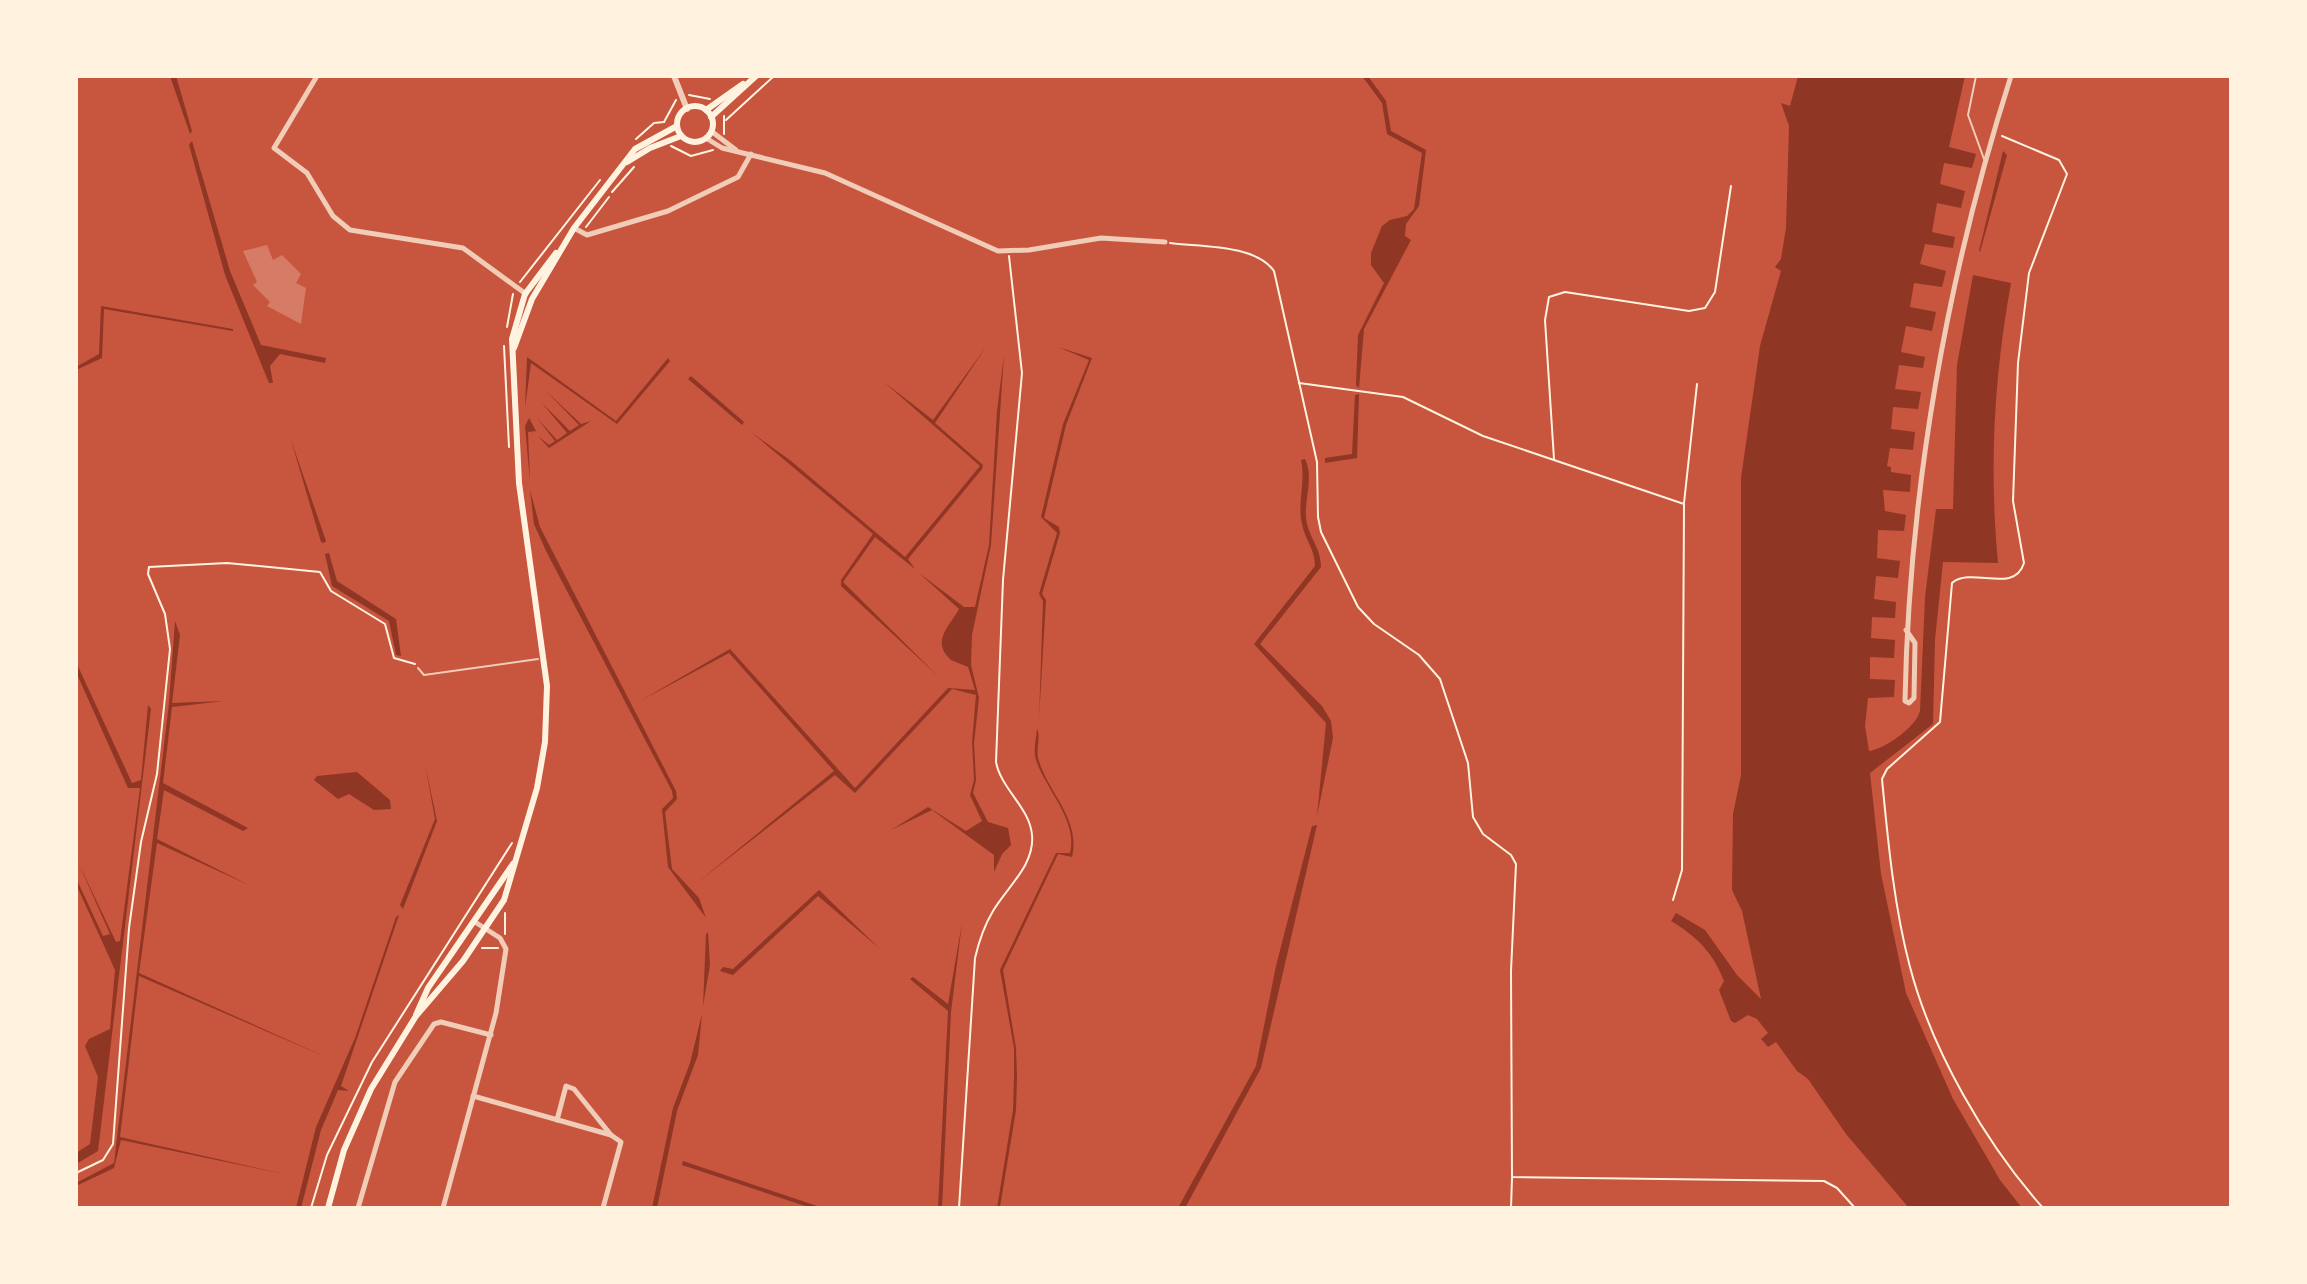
<svg xmlns="http://www.w3.org/2000/svg" width="2307" height="1284" font-family="Poppins,sans-serif">
  <style>
    .water { fill: #8f3625 }
    .building { fill: #d67c66 }
    .lines { fill: none; stroke-linecap: round; stroke-linejoin: round }
    .path { stroke: #fff3e0; stroke-width: 2 }
    .service { stroke: #f1ccb7; stroke-width: 2 }
    .minor { stroke: #f1ccb7; stroke-width: 5 }
    .tertiary { stroke: #f1ccb7; stroke-width: 6 }
    .secondary { stroke: #fff3e0; stroke-width: 6 }
  </style>
  <rect width="100%" height="100%" fill="#c8553d"/>
  <!-- water -->
  <g class="water">
    <path d="M170,76H176L192,131L190,134Z"/>
    <path d="M1362,76H1368L1386,101L1391,131L1426,150L1419,206L1406,224L1405,236L1411,240L1364,329L1359,388L1356,385L1358,335L1384,283L1371,265V253L1382,226L1390,220L1407,216L1414,209L1422,153L1387,134L1382,103Z"/>
    <path d="M1798,76H1965L1949,147L1976,154L1972,168L1944,163L1940,184L1965,191L1961,208L1937,203L1932,232L1955,237L1953,248L1925,244L1920,264L1946,271L1942,287L1914,283L1910,307L1936,312L1932,331L1906,326L1901,352L1925,357L1923,368L1899,365L1895,389L1921,392L1918,409L1893,407L1891,429L1915,432L1913,450L1890,448L1887,466L1891,467V472L1911,475L1910,492L1883,490L1885,511L1906,515L1904,531L1878,530L1877,558L1900,561L1898,578L1876,576L1874,599L1896,602L1895,618L1872,617L1871,638L1895,640L1894,658L1870,657V679L1895,680L1894,697L1868,698L1865,726L1869,751C1885,749 1916,727 1920,711L1925,597L1936,509H1953L1957,365L1973,275L2011,283C1994,376 1989,468 1998,563L1943,562L1935,640L1933,724L1870,773L1881,874L1906,993L1953,1099L2000,1180L2022,1208H1909L1846,1134L1808,1079L1797,1071L1776,1042L1768,1047L1761,1039L1768,1033L1757,1019L1748,1015L1735,1023L1731,1021L1719,990L1724,981C1713,952 1696,936 1671,921L1676,913L1705,930L1737,975L1761,999L1742,911L1732,890L1733,814L1741,775V478L1760,346L1781,271L1775,267L1781,259L1786,228L1789,126L1781,103L1790,106Z"/>
    <path d="M192,141L230,271L261,345L326,358L325,363L280,354L270,366L273,383H269L225,275L189,145Z"/>
    <path d="M2003,151L2007,155L1980,252L1979,251Z"/>
    <path d="M101,306L233,329V331L104,309L102,358L76,370V367L99,354Z"/>
    <path d="M986,347L935,423L983,465L982,469L908,559L915,569L875,537L843,582L939,677L841,586V580L873,534L751,432L791,461L905,557L980,466L884,382L933,420Z"/>
    <path d="M1058,347L1092,358L1066,425L1044,518L1059,527L1060,533L1042,594L1046,600L1039,719L1043,601L1039,594L1057,533L1041,517L1063,424L1089,360Z"/>
    <path d="M1004,355L991,545L972,635L971,665L979,698L974,743L976,780L973,793L988,822L1008,828L1011,845L1002,854L994,872V855L932,810L891,830L928,807L966,831L982,821L970,795L974,780L972,742L976,695L952,689L855,793L835,775L698,882L834,771L729,653L640,701L730,649L855,788L948,688L975,690L968,667L951,660C930,641 950,626 959,609L919,573L964,607H975L989,545L997,411Z"/>
    <path d="M527,357L616,421L668,358L670,361L617,424L531,363L525,408Z"/>
    <path d="M691,376L744,422L742,425L688,379Z"/>
    <path d="M546,391L581,424L591,421L549,448L538,436L549,445L555,441L537,418L557,440L567,433L542,403L570,431L579,425Z"/>
    <path d="M1359,394L1357,458L1325,463V458L1352,454L1355,395Z"/>
    <path d="M529,418L536,431L528,432L530,482L525,426Z"/>
    <path d="M291,440L326,541L324,543L321,542Z"/>
    <path d="M1305,459C1315,480 1302,502 1307,524C1311,540 1321,549 1321,567L1260,644L1322,706L1331,721L1333,738L1317,816L1326,723L1254,644L1315,566C1315,549 1305,540 1302,524C1297,503 1306,481 1301,460Z"/>
    <path d="M530,490L540,527L676,791L677,799L665,812L672,869L699,898L706,918L668,867L662,809L673,798L672,791L547,553L534,524Z"/>
    <path d="M329,553L337,581L396,619L401,656L396,655L389,621L332,586L325,554Z"/>
    <path d="M175,621L180,635L172,703L224,701L172,707L163,783L248,828L243,831L164,790L157,839L251,886L157,843L139,973L328,1058L139,976L120,1137L288,1175L121,1140L114,1168L76,1186V1183L114,1163L169,703Z"/>
    <path d="M76,662L132,783L141,780L148,705L151,709L98,1151L76,1164V1153L90,1144L98,1077L85,1046L89,1039L110,1029L115,970L76,884V878L103,936L110,934L78,862L116,942L120,941L140,788H128L76,672Z"/>
    <path d="M1037,729C1041,736 1036,748 1038,758C1047,792 1081,818 1072,857L1058,854L1003,970L1016,1048L1017,1077L1016,1110L1000,1207L997,1208L1013,1110L1014,1077V1048L1000,970L1056,853H1070C1078,820 1046,790 1036,760C1033,751 1036,739 1037,729Z"/>
    <path d="M425,764L437,821L403,909L400,905L435,819Z"/>
    <path d="M357,772L390,800L391,809L374,810L349,794L338,799L314,780L317,776Z"/>
    <path d="M1317,825L1261,1068L1185,1208H1178L1256,1066L1276,966L1312,826Z"/>
    <path d="M819,890L880,949L818,896L733,975L720,971L723,967L733,969Z"/>
    <path d="M399,915L341,1086L349,1091L338,1090L321,1130L301,1208H296L316,1127L355,1038L396,917Z"/>
    <path d="M962,923L951,1012L942,1208H938L948,1011L910,979L913,977L948,1004Z"/>
    <path d="M708,932L710,965L703,1006L706,934Z"/>
    <path d="M702,1014L698,1055L677,1111L657,1208H652L673,1108L690,1063Z"/>
    <path d="M683,1161L823,1208H811L682,1165Z"/>
  </g>
  <!-- building -->
  <path class="building" d="M267,245L273,260L282,255L301,274L296,283L306,288L301,324L267,306L270,302L253,285L257,282L243,251Z"/>
  <g class="lines">
    <!-- path -->
    <g class="path">
      <path d="M689,95L710,99"/>
      <path d="M726,120L774,76"/>
      <path d="M664,122L676,100"/>
      <path d="M724,134V116"/>
      <path d="M2002,136L2059,160L2067,174L2029,273L2018,363L2013,501L2024,563C2014,595 1972,566 1952,583L1940,722L1887,769L1882,779C1888,841 1894,907 1910,967C1932,1051 1986,1144 2043,1208"/>
      <path d="M636,139L654,123L664,122"/>
      <path d="M671,146L691,156L713,150"/>
      <path d="M612,192L634,167"/>
      <path d="M586,227L609,197"/>
      <path d="M1170,243C1200,247 1255,244 1274,271L1317,462L1318,517L1321,532L1358,607L1374,624L1419,655L1440,679L1468,763L1473,817L1483,834L1511,855L1516,864L1511,971L1512,1177L1824,1181L1837,1188L1855,1208"/>
      <path d="M520,282L600,180"/>
      <path d="M507,327L513,294"/>
      <path d="M504,346L509,447"/>
      <path d="M1299,383L1403,397L1483,436L1684,504L1682,870L1673,900"/>
      <path d="M1554,459L1545,320L1549,297L1565,292L1689,311L1705,308L1715,292L1731,186"/>
      <path d="M1684,503L1697,384"/>
      <path d="M505,913V934"/>
      <path d="M482,948H498"/>
      <path d="M76,1173L103,1160L113,1144L129,928L141,842L157,774L170,649L165,614L148,574L149,567L227,563L320,572L331,591L385,624L394,658L415,664"/>
      <path d="M311,1208L327,1155L372,1062L512,843"/>
      <path d="M959,1208L975,958C979,941 984,926 993,911C1007,887 1035,865 1032,835C1030,808 1001,789 996,762L1003,580L1022,373L1009,256"/>
      <path d="M1511,1208L1512,1178"/>
    </g>
    <!-- service -->
    <g class="service">
      <path d="M1976,76L1968,115L1984,159"/>
      <path d="M418,668L424,675L538,659"/>
    </g>
    <!-- minor -->
    <g class="minor">
      <path d="M317,76L274,148L307,173L333,216L350,230L463,248L526,294"/>
      <path d="M711,131L736,150"/>
      <path d="M706,138L722,148L825,173L998,251L1029,250L1101,238L1165,242"/>
      <path d="M574,228L587,235L668,211L738,177L751,154"/>
      <path d="M1906,630L1915,643L1914,698L1909,703L1905,701C1909,490 1947,276 2011,76"/>
      <path d="M473,1096L611,1135"/>
      <path d="M557,1120L566,1086L574,1089L611,1135L621,1142L603,1208"/>
      <path d="M358,1208L395,1082L434,1024L441,1022L491,1035"/>
      <path d="M443,1208L496,1013L506,949L500,938L475,922"/>
    </g>
    <!-- tertiary -->
    <path class="tertiary" d="M674,76L687,109"/>
    <!-- secondary -->
    <g class="secondary">
      <circle cx="695" cy="124" r="18"/>
      <path d="M706,110L743,84"/>
      <path d="M711,117L756,76"/>
      <path d="M627,162L650,148L681,136"/>
      <path d="M514,348L532,299L574,228L635,149L677,126"/>
      <path d="M416,1015L428,988L513,864"/>
      <path d="M328,1208L344,1150L371,1089L416,1016L463,961L504,900L537,788L545,742L547,686L519,483L512,339L525,294L556,253"/>
    </g>
  </g>
  <!-- border -->
  <rect width="2307" height="1284" fill="none" stroke="#fff3e0" stroke-width="156"/>
</svg>
